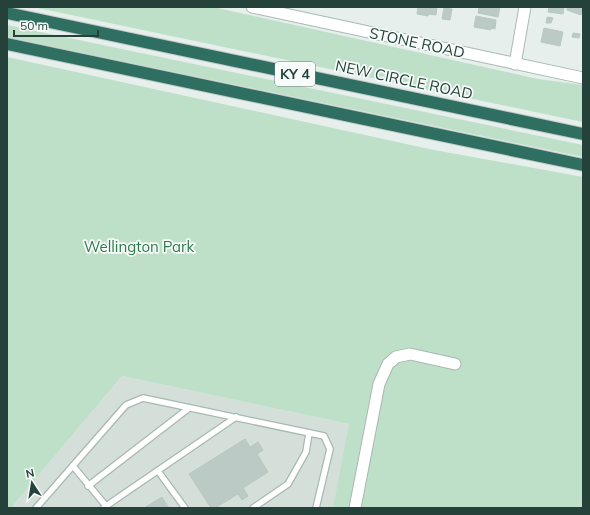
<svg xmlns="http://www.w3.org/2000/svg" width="590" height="515" font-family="Mulish,sans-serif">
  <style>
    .built { fill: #d4dfda }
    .green { fill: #bfe0c8 }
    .building { fill: #bbcac4; stroke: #b8c9c2 }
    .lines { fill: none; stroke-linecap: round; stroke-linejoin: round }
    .service-casing { stroke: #a8b8b2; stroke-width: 8 }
    .minor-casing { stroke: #a8b8b2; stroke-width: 13 }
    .motorway-casing { stroke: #c2cac8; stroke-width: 14 }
    .service { stroke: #fff; stroke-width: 5.5 }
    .minor { stroke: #fff; stroke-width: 11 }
    .motorway { stroke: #2f6f62; stroke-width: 12 }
    .labels { text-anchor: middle; stroke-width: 3.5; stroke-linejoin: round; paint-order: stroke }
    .shield { fill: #f7fbf9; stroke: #637a73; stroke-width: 1 }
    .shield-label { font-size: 14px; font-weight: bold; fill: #24423a }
    .street-label { font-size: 15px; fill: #24423a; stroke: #f7fbf9 }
    .park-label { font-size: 15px; fill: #2d7a4b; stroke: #f7fbf9 }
  </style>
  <rect width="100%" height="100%" fill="#e6efeb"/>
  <!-- built -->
  <path class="built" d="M122,376L349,424L583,508H11Z"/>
  <!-- green -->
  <g class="green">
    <path d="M33,7H213L538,79L583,85V122Z"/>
    <path d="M7,25L583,145V157L7,37Z"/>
    <path d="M7,57L429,149L583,177V508H333L349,424L122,376L11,508H7Z"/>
  </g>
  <!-- building -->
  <g class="building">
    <path d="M418,7H437L436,15L428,14V16L417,14Z"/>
    <path d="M479,7H500L498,17L478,13Z"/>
    <path d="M549,7H564L563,14L548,12Z"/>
    <path d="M567,7H583L581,15L567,10Z"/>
    <path d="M444,8L452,9L450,20L442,19Z"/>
    <path d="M476,16L496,20L495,29L491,28V30L474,27Z"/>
    <path d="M547,17L553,18L551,23H546Z"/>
    <path d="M544,28L563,32L560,46L541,42Z"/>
    <path d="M573,33L580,34L579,38L572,37Z"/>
    <path d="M245,439L250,447L258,442L263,450L257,454L268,472L243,488L248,496L242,500L238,494L215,508H211L189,474Z"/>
    <path d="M162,497L169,508H144Z"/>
  </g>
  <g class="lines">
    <!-- service casing -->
    <g class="service-casing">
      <g id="service">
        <path d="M73,466L106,506L104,508"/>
        <path d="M158,471L185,508"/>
        <path d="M88,486L189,408"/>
        <path d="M106,506L236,417"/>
        <path d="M36,508L126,405L143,398L324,436L330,449L316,508"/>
        <path d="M253,508L288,484L306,452L309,433"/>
      </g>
    </g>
    <!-- minor casing -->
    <g class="minor-casing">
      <g id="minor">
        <path d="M252,7L583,78"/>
        <path d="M515,64L525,7"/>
        <path d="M355,508L379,384L388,364L396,357L410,354L455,364"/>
      </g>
    </g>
    <!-- motorway casing -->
    <g class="motorway-casing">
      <g id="motorway">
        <path d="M7,13L583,134"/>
        <path d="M7,44L583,165"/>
      </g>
    </g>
    <!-- service -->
    <use href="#service" class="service"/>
    <!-- minor -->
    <use href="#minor" class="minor"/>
    <!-- motorway -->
    <use href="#motorway" class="motorway"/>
  </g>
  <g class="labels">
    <!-- shield labels -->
    <rect class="shield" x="275" y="62" width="40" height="24" rx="3"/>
    <g class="shield-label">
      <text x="295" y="79">KY 4</text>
    </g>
    <!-- street labels -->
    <g class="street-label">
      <text transform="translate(417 43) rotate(12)" y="5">STONE ROAD</text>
      <text transform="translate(404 80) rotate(12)" y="5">NEW CIRCLE ROAD</text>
    </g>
    <!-- park labels -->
    <g class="park-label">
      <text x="139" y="252">Wellington Park</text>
    </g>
  </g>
  <!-- border -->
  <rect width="590" height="515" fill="none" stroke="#24423a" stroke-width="16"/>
  <!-- north arrow -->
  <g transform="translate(32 483) rotate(348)" stroke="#f7fbf9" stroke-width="3" paint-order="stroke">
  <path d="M0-3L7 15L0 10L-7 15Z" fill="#24423a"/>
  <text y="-6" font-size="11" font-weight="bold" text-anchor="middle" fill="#24423a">N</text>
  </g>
  <!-- scale -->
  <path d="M14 30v6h84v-6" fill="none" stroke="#24423a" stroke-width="2"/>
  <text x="20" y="30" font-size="12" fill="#24423a" stroke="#f7fbf9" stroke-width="3" paint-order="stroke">50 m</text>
</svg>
